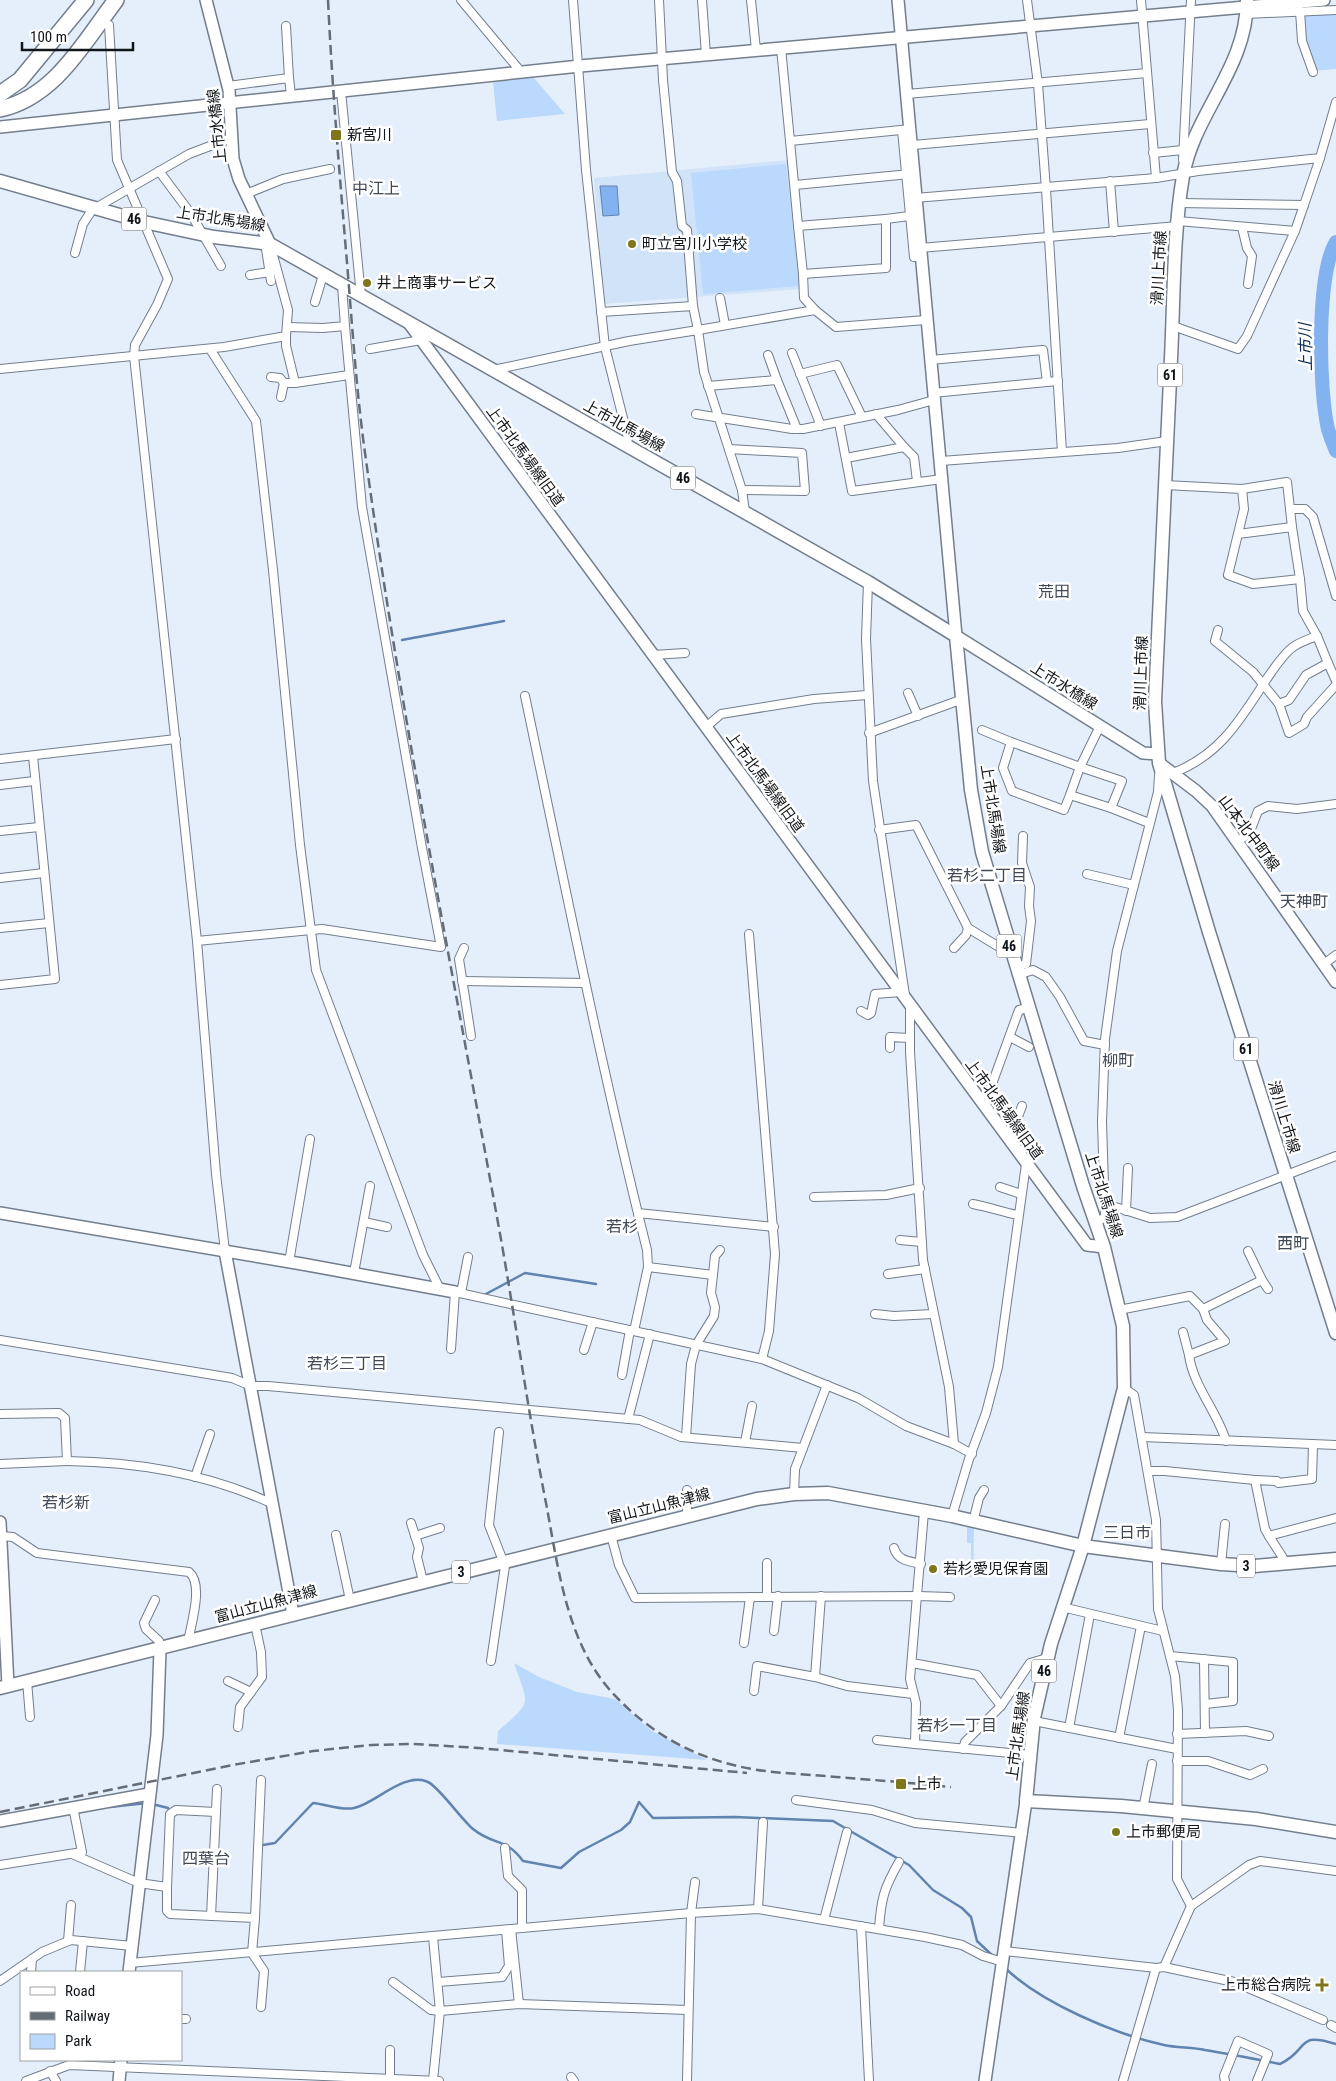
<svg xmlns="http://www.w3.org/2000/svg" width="1336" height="2081" font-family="'Roboto Condensed','Noto Sans JP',sans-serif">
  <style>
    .built { fill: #d1e3f9 }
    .green { fill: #bbd8fd }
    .water { fill: #82b2ef; stroke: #6083af }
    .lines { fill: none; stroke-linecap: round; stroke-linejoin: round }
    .stream { stroke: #6083af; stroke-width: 2.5 }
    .river { stroke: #82b2ef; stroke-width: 14 }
    .street-casing { stroke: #737e8d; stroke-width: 10 }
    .secondary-casing { stroke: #737e8d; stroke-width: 14 }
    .primary-casing { stroke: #737e8d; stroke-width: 15 }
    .highway-casing { stroke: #737e8d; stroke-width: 18 }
    .street { stroke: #fff; stroke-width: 8 }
    .secondary { stroke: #fff; stroke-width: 11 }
    .primary { stroke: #fff; stroke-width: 12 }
    .highway { stroke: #fff; stroke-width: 15 }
    .rail { stroke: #656c75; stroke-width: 2.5; stroke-dasharray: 10 5; stroke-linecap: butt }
    .poi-dot { fill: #7e761a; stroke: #fff; stroke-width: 2 }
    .labels { text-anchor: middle; stroke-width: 5; stroke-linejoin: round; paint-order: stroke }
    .shield { fill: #fff; stroke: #585b5f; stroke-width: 1 }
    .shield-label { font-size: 14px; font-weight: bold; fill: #10151a }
    .street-label { font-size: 15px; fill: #10151a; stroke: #fff }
    .poi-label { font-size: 15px; fill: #10151a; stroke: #fff; text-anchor: start }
    .neighbourhood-label { font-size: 16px; fill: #404a57; stroke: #fff }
    .water-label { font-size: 16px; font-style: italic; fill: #082a50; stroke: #fff }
  </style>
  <rect width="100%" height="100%" fill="#e5effc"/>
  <!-- built -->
  <path class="built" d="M789,160L801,289L604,304L594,178Z"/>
  <!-- green -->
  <g class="green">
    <path d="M1336,6V69L1314,71L1304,43L1301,9Z"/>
    <path d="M533,77L565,114L497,121L493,82Z"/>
    <path d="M786,164L799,286L703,294L691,173Z"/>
    <path d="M967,1525L974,1527L973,1577L957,1575L958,1569L971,1568V1543H967Z"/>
    <path d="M514,1663L539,1677L577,1692L615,1699L652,1731L707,1760L497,1744L498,1731C533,1700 529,1707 514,1663Z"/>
  </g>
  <!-- water -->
  <path class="water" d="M600,186H617L619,215L603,216Z"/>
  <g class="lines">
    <!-- stream -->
    <g class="stream">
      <path d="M402,640L504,621"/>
      <path d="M484,1295L525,1273L596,1284"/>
      <path d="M152,1804L168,1808"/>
      <path d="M110,1807L147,1803"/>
      <path d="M263,1845L275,1843L313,1803C326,1804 341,1811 354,1808C375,1804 404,1771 428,1782C439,1787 461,1819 473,1829C494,1846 505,1837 523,1861L561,1868L579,1852L621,1830L630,1822L639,1802L653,1818L735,1817L833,1821L909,1865L933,1890L962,1908L971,1917L977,1941L994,1957"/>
      <path d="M1005,1968C1042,2003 1114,2034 1164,2045C1177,2048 1192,2047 1205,2050C1230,2054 1255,2059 1280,2064C1310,2050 1295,2031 1336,2044"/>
    </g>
    <!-- river -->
    <path class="river" d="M1336,242C1316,274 1319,392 1328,429C1330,436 1333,444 1336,451"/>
    <!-- street casing -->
    <g class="street-casing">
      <g id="street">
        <path d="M461,0L522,73"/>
        <path d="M573,0L586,170L605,347L628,438L626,446"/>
        <path d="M659,0L663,80L672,172L677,181L682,226L687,230L693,306"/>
        <path d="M702,0L706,55"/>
        <path d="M751,0L756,50"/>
        <path d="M1027,0L1038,84L1046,189L1062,452"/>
        <path d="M1300,11L1302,41L1313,72"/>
        <path d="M1246,14L1336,10"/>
        <path d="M109,25L117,160L168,279L157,305L135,345L134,356L197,941L216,1174L225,1251"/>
        <path d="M286,26L289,78"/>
        <path d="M781,48L790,141L911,129"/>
        <path d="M228,86L289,78L291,95"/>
        <path d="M341,91L361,296"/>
        <path d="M907,94L1147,73"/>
        <path d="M902,130L914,257H921"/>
        <path d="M790,141L798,226"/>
        <path d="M913,145L1150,124"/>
        <path d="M1153,153L1183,150"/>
        <path d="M1183,160L1191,0"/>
        <path d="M159,171L191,214L221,266"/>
        <path d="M1156,178L1198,171L1320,158L1336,102"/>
        <path d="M1110,181L1114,232"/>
        <path d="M795,185L910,174"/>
        <path d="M246,194L283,179L330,169"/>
        <path d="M915,198L1156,178L1141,0"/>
        <path d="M1180,203L1304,205L1320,158"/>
        <path d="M1178,221L1295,231L1304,205"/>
        <path d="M1242,227L1247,248L1252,256L1248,284"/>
        <path d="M270,244L266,249L271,281"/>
        <path d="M920,248L1178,226"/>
        <path d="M75,253L83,224L92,210L189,154L231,138"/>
        <path d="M803,274L798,226L886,219"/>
        <path d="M250,275L270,272"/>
        <path d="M720,298L725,325"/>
        <path d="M315,302L323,275"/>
        <path d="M815,310L804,298L803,274L886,268V219L917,215"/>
        <path d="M601,312L693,306L698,330L815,310L836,327L926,320"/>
        <path d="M1173,326L1238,349L1247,336L1295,231"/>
        <path d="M288,327L323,328L345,326L342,286"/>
        <path d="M210,349L256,421L273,570L300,845L316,970L423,1255L440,1289"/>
        <path d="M370,349L421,340"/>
        <path d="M792,353L821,426"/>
        <path d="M930,360L1043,350L1047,382L1058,381"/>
        <path d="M0,369L224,347L286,336L288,310L270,244"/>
        <path d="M493,370L629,341L698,330L704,372L742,490L745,512"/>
        <path d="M800,374L837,365L862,417"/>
        <path d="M271,377L280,378L284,383"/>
        <path d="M777,380L797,429"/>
        <path d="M295,383L349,375"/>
        <path d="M708,386L777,380L768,355"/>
        <path d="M933,393L1047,382"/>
        <path d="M281,397L284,383H295L286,346V336"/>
        <path d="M696,414L792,429H803L898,410L934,400"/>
        <path d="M839,423L852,491L942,479"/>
        <path d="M904,447L914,457L917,481"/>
        <path d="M729,449L802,453L805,491L742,490"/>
        <path d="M846,458L904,447L876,414"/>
        <path d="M941,461L1118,448L1167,441"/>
        <path d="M1165,485L1242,489L1244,509L1228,575L1253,584L1300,579L1292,527L1238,534"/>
        <path d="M1242,489L1287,482L1292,527"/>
        <path d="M1290,509H1305L1313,517L1336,596"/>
        <path d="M1300,579L1303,611L1317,636"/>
        <path d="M868,582L866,639L873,781L905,995"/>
        <path d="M1218,630L1215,641L1253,672L1279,704L1289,733L1304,724L1307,717L1336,685"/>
        <path d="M653,655L685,653"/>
        <path d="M908,693L918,716"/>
        <path d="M525,696C564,881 601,1066 647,1250L648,1267L634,1331"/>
        <path d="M1279,704L1289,700L1306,675L1328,663L1336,681"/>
        <path d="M1100,726L1080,767L1122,781L1111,808L1149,823"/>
        <path d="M706,727L721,714L814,699L867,695"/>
        <path d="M982,730L1011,742"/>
        <path d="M869,733L963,699"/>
        <path d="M0,759L176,739"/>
        <path d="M1169,770L1173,773C1220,755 1240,720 1266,680C1273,670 1283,654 1293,647C1300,642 1309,639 1317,636L1328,663"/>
        <path d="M0,785L34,781"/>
        <path d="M1070,795L1064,810L1012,791L1003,768L1011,742L1080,767L1070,795L1111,808"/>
        <path d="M879,830L916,825L968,928L999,947L1009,946"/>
        <path d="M0,831L39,827"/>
        <path d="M1238,841L1249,834L1258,811L1268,806L1297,809L1336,804"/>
        <path d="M1087,874L1134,885"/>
        <path d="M0,878L44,873"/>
        <path d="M0,928L49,923"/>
        <path d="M749,934L775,1254L769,1331L762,1359"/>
        <path d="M197,941L322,929L441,947L422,848L362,507L345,326"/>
        <path d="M464,948L459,959L471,1036"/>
        <path d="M954,948L966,935L968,928"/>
        <path d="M1324,964L1336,955"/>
        <path d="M1016,967L1026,964L1031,921L1029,906L1030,887L1022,863L1023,836"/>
        <path d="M1018,975L1033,970L1046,977L1060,997L1084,1041L1105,1045"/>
        <path d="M462,981L585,983"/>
        <path d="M0,985L55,979L33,756"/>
        <path d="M910,1006V1052L923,1260L949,1387L954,1444"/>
        <path d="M861,1011L868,1015L871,1013L875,994L901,992"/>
        <path d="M1010,1037L1029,1047"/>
        <path d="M890,1048V1037L910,1038"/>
        <path d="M984,1106L1019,1010L1028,1008"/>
        <path d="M1009,1140L1022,1106"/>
        <path d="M1000,1187L1021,1194"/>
        <path d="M814,1197L886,1195L920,1188"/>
        <path d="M973,1204C989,1207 1002,1212 1018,1215"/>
        <path d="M1106,1204L1150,1218L1177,1217L1336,1156"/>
        <path d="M1126,1211L1128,1168"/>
        <path d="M638,1213L774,1227"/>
        <path d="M364,1222L387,1227"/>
        <path d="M1096,1223L1105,1217L1102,1122L1105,1039L1117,951L1158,792L1159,775"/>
        <path d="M900,1240L922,1242"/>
        <path d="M1248,1251L1262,1280"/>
        <path d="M289,1262L310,1139"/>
        <path d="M648,1267L713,1275"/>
        <path d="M354,1273L370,1186"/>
        <path d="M888,1274L925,1269"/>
        <path d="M461,1293L468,1257"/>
        <path d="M1203,1309L1207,1320L1225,1341L1189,1355C1193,1386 1217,1411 1226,1441"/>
        <path d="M1119,1310L1190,1296L1203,1309L1262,1280L1268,1289"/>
        <path d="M875,1314L894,1316L933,1314"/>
        <path d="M1183,1332L1189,1355"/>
        <path d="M0,1340L232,1378L251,1386H268L640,1420L681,1437L803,1448"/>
        <path d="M451,1349L455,1292L762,1359L858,1398L906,1426L954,1444L972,1454"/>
        <path d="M584,1350L593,1322"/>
        <path d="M622,1375L630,1330"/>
        <path d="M1124,1388L1134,1395L1156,1520L1158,1609L1175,1676L1178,1710L1177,1879L1191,1906"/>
        <path d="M0,1414L59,1413L65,1418L67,1461L0,1464"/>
        <path d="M628,1419L650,1334"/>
        <path d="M686,1437L691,1364L696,1345L714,1316L715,1307L711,1293L715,1256L720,1250"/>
        <path d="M1142,1437L1336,1445"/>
        <path d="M745,1442L752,1406"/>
        <path d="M67,1461C137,1462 209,1474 273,1504"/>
        <path d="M1148,1471H1165L1255,1480"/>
        <path d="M195,1477L210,1434"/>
        <path d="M794,1494L795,1469L827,1385"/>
        <path d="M924,1512L910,1679L916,1703L915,1744L1032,1755"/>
        <path d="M687,1516V1490"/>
        <path d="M952,1516L969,1459L986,1413L998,1367L1026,1164"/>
        <path d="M973,1522L979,1498L984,1490"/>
        <path d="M411,1523L419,1548L417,1557L423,1581"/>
        <path d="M336,1535L350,1600"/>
        <path d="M611,1535L619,1565L635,1598L918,1596L950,1597"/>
        <path d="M1,1536L13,1537L37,1553L189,1572C204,1584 191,1624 188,1642"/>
        <path d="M415,1536L440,1528"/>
        <path d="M1269,1536L1265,1529L1255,1480L1277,1481L1278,1483L1312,1479L1313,1445"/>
        <path d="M894,1548C898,1561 909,1561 921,1564"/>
        <path d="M767,1563V1596"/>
        <path d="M1221,1564L1225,1524"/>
        <path d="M1285,1564L1283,1558L1269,1536L1336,1518"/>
        <path d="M155,1600L144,1623L146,1629L159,1641L160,1649"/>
        <path d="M1062,1607L1163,1631"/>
        <path d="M774,1631L778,1596"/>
        <path d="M744,1643L750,1597"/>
        <path d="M1170,1656L1233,1662V1701L1205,1704"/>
        <path d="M1204,1659L1205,1733"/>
        <path d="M491,1661L505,1566L489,1525L499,1432"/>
        <path d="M912,1663L977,1675L1001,1706L965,1742L963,1749"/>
        <path d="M815,1677L847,1686L913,1694"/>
        <path d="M27,1681L30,1717"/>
        <path d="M228,1681L251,1692"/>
        <path d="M754,1691L757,1666L815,1677L821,1596"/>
        <path d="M1001,1706L1030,1663L1047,1658"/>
        <path d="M1034,1721L1177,1749"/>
        <path d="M238,1727L240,1707L262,1677L261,1652L255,1624"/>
        <path d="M1069,1728L1090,1614"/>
        <path d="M1177,1734L1246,1731L1269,1736"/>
        <path d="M1119,1738L1141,1626"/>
        <path d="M877,1740L915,1744"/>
        <path d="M1177,1761H1208L1250,1775L1263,1769"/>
        <path d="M796,1800L872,1810L915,1823L1023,1833"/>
        <path d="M1143,1809L1152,1764"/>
        <path d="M505,1848L508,1876L522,1890V1928"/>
        <path d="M72,1854L139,1883L167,1887L170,1814L176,1810L216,1812L217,1789"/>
        <path d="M0,1865L82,1852L73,1807"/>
        <path d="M167,1887V1911L170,1914L255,1918L252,1953L264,1971L261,2007"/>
        <path d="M758,1909L763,1822"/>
        <path d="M211,1916L216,1812"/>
        <path d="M255,1918L261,1780"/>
        <path d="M824,1920L847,1832"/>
        <path d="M861,1926L869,2081"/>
        <path d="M511,1929L519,2004"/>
        <path d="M879,1929C881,1899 884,1888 899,1862"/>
        <path d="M433,1937L440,2011L433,2080"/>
        <path d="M68,1941L71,1905"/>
        <path d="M1005,1951L1156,1968L1164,1967L1234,1982L1323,2020"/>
        <path d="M130,1963L691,1913L758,1909L925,1937L962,1945L983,1956L1003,1962"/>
        <path d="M1164,1967L1191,1906L1249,1865L1260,1861L1336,1871"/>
        <path d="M31,1972L32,1959"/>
        <path d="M80,1972L83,1941"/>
        <path d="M0,1981L42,1952L71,1940L132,1946"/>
        <path d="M393,1982L431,2010L440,2011L519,2004L688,2010"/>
        <path d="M438,1982L502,1977L509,1966L506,1930"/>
        <path d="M181,2019H186"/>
        <path d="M1331,2025L1336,2028"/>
        <path d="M50,2071L56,2081"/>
        <path d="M571,2077L574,2081"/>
        <path d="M390,2080V2050"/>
        <path d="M26,2081L69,2065L439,2081"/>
        <path d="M687,2081L691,1913L695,1882"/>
        <path d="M1123,2081L1156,1968"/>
        <path d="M1225,2081L1224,2076L1238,2041L1268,2054L1257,2081"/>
      </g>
    </g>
    <!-- secondary casing -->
    <g class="secondary-casing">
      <g id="secondary">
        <path d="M206,0L229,90L233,159L239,179L270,244"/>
        <path d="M898,0L956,636L1143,753L1158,754"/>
        <path d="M0,127L580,66L1324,0"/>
        <path d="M409,323L1087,1245L1104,1247"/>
        <path d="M1159,763L1196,791L1212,806L1336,982"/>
        <path d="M0,1213L302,1264L455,1292"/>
        <path d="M225,1251L293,1614"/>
        <path d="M0,1522L8,1686"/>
        <path d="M0,1821L149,1794"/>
        <path d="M129,1972L157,1735L160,1649"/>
        <path d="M119,2081L121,2060"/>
        <path d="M985,2081L1026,1801"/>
      </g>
    </g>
    <!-- primary casing -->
    <g class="primary-casing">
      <g id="primary">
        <path d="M1247,0C1247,68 1194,113 1183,176C1173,235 1174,298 1171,358C1166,472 1160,587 1155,702L1159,763L1209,932L1336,1333"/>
        <path d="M0,181L144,222L214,237L270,244L868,582L956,636L971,790L982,852L1083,1186L1104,1247L1123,1326L1124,1388L1083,1546L1051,1644L1034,1718L1026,1801L1121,1806L1256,1819L1336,1832"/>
        <path d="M0,1688L757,1499L794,1494L828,1493L952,1516L1083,1546L1221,1564L1254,1566L1336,1559"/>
      </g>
    </g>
    <!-- highway casing -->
    <g class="highway-casing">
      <g id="highway">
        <path d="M0,94L20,80L86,0"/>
        <path d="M0,109C55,97 84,42 116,0"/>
      </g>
    </g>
    <!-- street -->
    <use href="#street" class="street"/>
    <!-- secondary -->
    <use href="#secondary" class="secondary"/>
    <!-- primary -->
    <use href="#primary" class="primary"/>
    <!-- highway -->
    <use href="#highway" class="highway"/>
    <!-- rail -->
    <g class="rail">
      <path d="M328,0C332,84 339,167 346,251C352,320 356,391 366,460C402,723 455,983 502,1245C517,1331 529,1417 546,1503C558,1566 566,1639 609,1689C648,1733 695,1759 752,1769C780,1774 808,1774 836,1777C874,1780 913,1783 951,1787"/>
      <path d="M0,1812L233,1765L313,1751L372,1745L414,1744L479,1748L747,1773"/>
    </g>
  </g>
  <!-- markers -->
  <g class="poi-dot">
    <rect x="330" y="129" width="12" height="12" rx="2.5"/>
    <circle cx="632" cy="244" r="5"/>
    <circle cx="367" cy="283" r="5"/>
    <circle cx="933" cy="1569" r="5"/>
    <rect x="895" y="1778" width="12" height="12" rx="2.5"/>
    <circle cx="1116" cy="1832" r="5"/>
    <path d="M1319.5 1977.5h5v5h5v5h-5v5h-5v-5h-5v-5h5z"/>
  </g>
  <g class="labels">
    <!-- shield labels -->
    <g class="shield">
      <rect x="121.5" y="207.5" width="25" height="23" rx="4"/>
      <rect x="1157.5" y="363.5" width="25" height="23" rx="4"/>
      <rect x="670.5" y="466.5" width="25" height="23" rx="4"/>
      <rect x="996.5" y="934.5" width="25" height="23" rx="4"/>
      <rect x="1233.5" y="1037.5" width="25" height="23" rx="4"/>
      <rect x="1237" y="1554.5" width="18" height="23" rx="4"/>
      <rect x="452" y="1560.5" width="18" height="23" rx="4"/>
      <rect x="1031.5" y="1659.5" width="25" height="23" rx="4"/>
    </g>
    <g class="shield-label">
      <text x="134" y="224">46</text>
      <text x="1170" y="380">61</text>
      <text x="683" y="483">46</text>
      <text x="1009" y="951">46</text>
      <text x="1246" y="1054">61</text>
      <text x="1246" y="1571">3</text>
      <text x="461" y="1577">3</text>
      <text x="1044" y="1676">46</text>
    </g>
    <!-- street labels -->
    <g class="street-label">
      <text transform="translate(217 126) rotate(-96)" y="5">上市水橋線</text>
      <text transform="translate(221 219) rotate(9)" y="5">上市北馬場線</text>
      <text transform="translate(1159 268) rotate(-87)" y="5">滑川上市線</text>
      <text transform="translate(624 426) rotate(29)" y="5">上市北馬場線</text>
      <text transform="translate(525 456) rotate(54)" y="5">上市北馬場線旧道</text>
      <text transform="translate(1141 673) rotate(-88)" y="5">滑川上市線</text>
      <text transform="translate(1064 686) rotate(32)" y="5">上市水橋線</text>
      <text transform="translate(765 782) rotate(54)" y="5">上市北馬場線旧道</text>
      <text transform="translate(993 809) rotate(81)" y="5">上市北馬場線</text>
      <text transform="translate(1249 833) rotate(53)" y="5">山本北中町線</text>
      <text transform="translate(1004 1109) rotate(54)" y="5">上市北馬場線旧道</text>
      <text transform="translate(1284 1117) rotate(73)" y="5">滑川上市線</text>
      <text transform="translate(1104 1195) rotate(72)" y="5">上市北馬場線</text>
      <text transform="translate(659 1506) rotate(-14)" y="5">富山立山魚津線</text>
      <text transform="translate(266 1604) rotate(-15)" y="5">富山立山魚津線</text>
      <text transform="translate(1018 1736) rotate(-82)" y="5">上市北馬場線</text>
    </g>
    <!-- poi labels -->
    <g class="poi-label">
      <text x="347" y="140">新宮川</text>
      <text x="642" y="249">町立宮川小学校</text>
      <text x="377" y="288">井上商事サービス</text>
      <text x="943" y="1574">若杉愛児保育園</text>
      <text x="912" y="1789">上市</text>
      <text x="1126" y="1837">上市郵便局</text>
      <text x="1311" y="1990" text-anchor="end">上市総合病院</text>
    </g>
    <!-- neighbourhood labels -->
    <g class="neighbourhood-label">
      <text x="376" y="194">中江上</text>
      <text x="1054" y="597">荒田</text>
      <text x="987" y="881">若杉二丁目</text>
      <text x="1304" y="907">天神町</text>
      <text x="1118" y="1066">柳町</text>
      <text x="622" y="1232">若杉</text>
      <text x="1293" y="1249">西町</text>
      <text x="347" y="1369">若杉三丁目</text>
      <text x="66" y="1508">若杉新</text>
      <text x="1127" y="1538">三日市</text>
      <text x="957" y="1731">若杉一丁目</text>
      <text x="206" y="1864">四葉台</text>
    </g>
    <!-- water labels -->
    <g class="water-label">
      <text transform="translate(1305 347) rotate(-91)" y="6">上市川</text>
    </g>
  </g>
  <!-- legend -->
  <rect x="20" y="1971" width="162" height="90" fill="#ffffff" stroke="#9fa1a3"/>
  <rect x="30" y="1987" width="25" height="8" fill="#ffffff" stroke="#9fa1a3"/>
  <text x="65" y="1996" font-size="15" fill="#10151a">Road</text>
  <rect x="30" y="2012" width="25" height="8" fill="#656c75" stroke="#9fa1a3"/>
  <text x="65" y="2021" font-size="15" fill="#10151a">Railway</text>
  <rect x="30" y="2034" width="25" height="15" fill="#bbd8fd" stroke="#9fa1a3"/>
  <text x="65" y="2046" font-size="15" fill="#10151a">Park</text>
  <!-- scale -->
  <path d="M22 42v8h111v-8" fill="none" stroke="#10151a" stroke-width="2.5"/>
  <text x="30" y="42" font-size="15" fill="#10151a" stroke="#ffffff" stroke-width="4" paint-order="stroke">100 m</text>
</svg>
